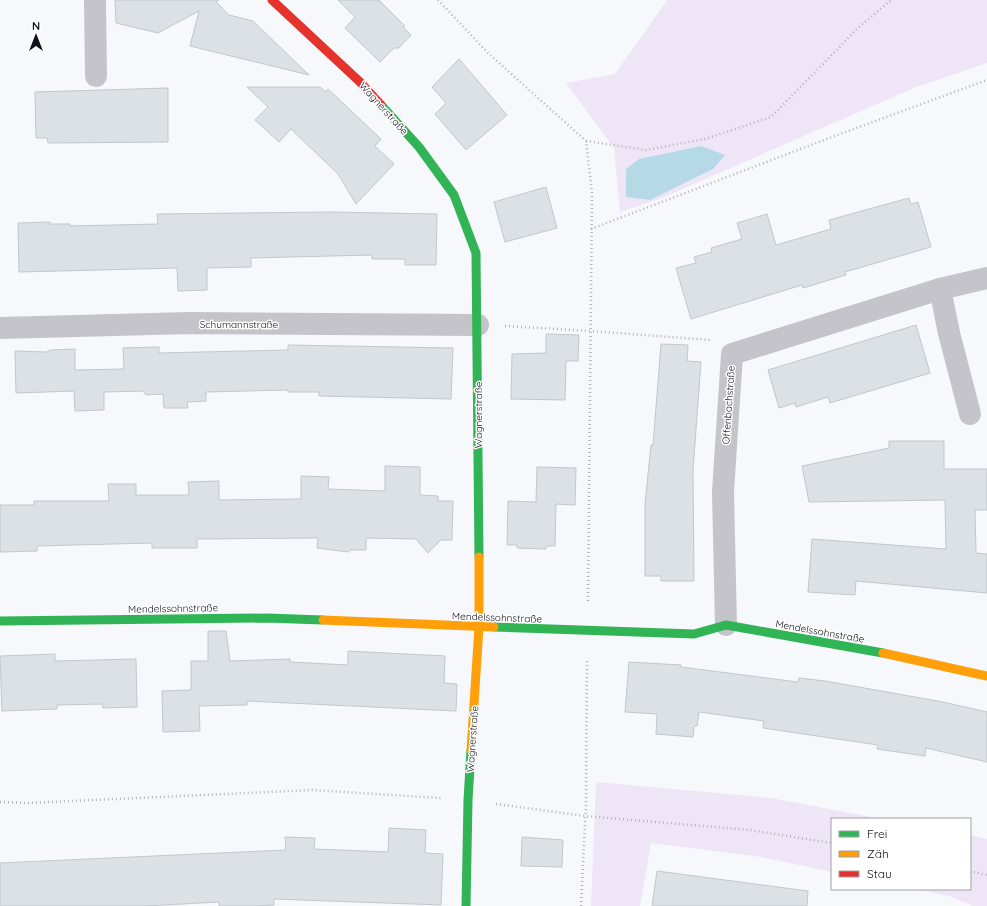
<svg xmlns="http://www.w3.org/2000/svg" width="987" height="906" font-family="Quicksand,sans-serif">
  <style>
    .green { fill: #eee6f6 }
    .water { fill: #b5d9e7 }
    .building { fill: #dce1e6; stroke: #c2c7cc }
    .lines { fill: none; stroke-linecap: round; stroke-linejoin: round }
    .path { stroke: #b3b3b7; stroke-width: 2.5; stroke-dasharray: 1 3; stroke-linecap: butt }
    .street { stroke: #c5c4cb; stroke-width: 22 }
    .fast { stroke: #30b455; stroke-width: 9 }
    .slow { stroke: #ff9f0a; stroke-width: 9 }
    .jam { stroke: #e5322d; stroke-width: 9 }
    .labels { text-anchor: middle; stroke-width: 3; stroke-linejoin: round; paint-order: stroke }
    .street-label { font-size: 10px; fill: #0e121a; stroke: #fff }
  </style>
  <rect width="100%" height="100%" fill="#f6f8fb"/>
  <!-- green -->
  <g class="green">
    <path d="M667,0H987V63L914,88L662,198L620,212L614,148L566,83L615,74Z"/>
    <path d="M596,782L771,798L882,819H832V872L761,857L651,843L640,906H591Z"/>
    <path d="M970,835L987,839V906H973L949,896L915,889H970Z"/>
  </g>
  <!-- water -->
  <path class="water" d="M701,146L725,155L713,169L650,200L626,197V169L639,159Z"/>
  <!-- building -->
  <g class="building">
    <path d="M115,0H219L216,2L229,15L253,21L309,75L190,46L199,11L158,33L116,23Z"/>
    <path d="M338,0H379L405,26L403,27L411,35L399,48H394L380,62L345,28L355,17Z"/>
    <path d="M459,59L507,115L466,150L435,114L446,103L432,87Z"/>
    <path d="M247,87H320L326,92L328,89L381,139L375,146L394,164L356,204L338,174L291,129L279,142L255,120L268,107Z"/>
    <path d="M168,88V142L48,143L47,138H36L35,92Z"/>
    <path d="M546,187L557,228L505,242L494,202Z"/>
    <path d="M909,198L911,204L918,202L931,247L845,272L846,275L803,288L802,285L691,319L676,268L696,263L694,257L712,252L711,248L742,239L737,223L767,214L776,245L831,229L829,220Z"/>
    <path d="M330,212L437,214L436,265H405V259H372V255L251,258V267L207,268V290L178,291L177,268L19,272L18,223L50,222V224H70V226L158,224L157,214Z"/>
    <path d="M916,325L930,373L830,403L828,397L796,407L795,403L779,408L768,370Z"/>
    <path d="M546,334L579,335L578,361H566L565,400L511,399L512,354L546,353Z"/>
    <path d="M661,344L688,345L687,361L701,362L693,470L694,581H661V576H645V504L651,445H653Z"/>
    <path d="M288,345L453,348L451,399L319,396V392H288V390L206,392V401L187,402L188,408H164L163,394L146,395L143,391L104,392V410L75,411L74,391L16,393L15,351L46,352L51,350L75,349V370L124,369L123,348L159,347V353L288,350Z"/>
    <path d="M889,441H944V469H987V510H975L976,553L987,554V593L856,581L855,595L808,592L812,539L946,549L945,500L809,502L802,466L889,448Z"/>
    <path d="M385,466L420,467V495L438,496V501H453L452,540H441L428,553L416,539L366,538V550H351L348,552L317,548L318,538L197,539V548H152V543L37,546V551L0,552V505H34V501H109L108,484H136V495H189L188,482L219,481V500L301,499V476L329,477L328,489L385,491Z"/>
    <path d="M537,467L576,468L575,505L556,504L555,546H546V549L517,548V545H507L508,501L536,502Z"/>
    <path d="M208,631H226L230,661L290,659V662L348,665V651L445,656L444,683L457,684L456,711L247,701V705L199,706L200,731L163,732L162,691L191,690V661H208Z"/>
    <path d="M55,654V661L136,659L137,707L103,708L102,704L57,705V709L2,711L0,656Z"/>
    <path d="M629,662L681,665V667L798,682L799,678L825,681L943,702L987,712V762L926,748L925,756L877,749L878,745L763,728L764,721L699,712L697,726H694L693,737L656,734L657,714L625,712Z"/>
    <path d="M389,828L426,830L425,853L443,854L441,905L274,899V905L257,906H219V902L146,906H0V863L286,850L285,837L315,838L314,849L388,852Z"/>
    <path d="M522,837L563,840L562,867L521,866Z"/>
    <path d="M657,871L808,891L807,906H652Z"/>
  </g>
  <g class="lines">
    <!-- path -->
    <g class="path">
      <path d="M438,0L488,53L586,141L592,193L588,603"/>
      <path d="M586,141L646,150L705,139L771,117L859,27L891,0"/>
      <path d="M591,229L832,137L987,80"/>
      <path d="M505,326L591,331L710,340"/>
      <path d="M0,802L28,803L312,790L441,798"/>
      <path d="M496,804L585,816L750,830L832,843"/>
      <path d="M970,871L987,875"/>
      <path d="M581,906L586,805L587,658"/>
    </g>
    <!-- street -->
    <g class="street">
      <path d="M95,0L96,76"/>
      <path d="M940,289L949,333L970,414"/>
      <path d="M0,328L190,323L478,325"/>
      <path d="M726,625L723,492L732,354L940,289L987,278"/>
    </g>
    <!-- fast -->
    <g class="fast">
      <path d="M381,105L419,147L454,195L476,253L479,557"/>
      <path d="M0,621L267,618L323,620"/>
      <path d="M494,627L694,634L726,625L883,653"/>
      <path d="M466,906L468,800L471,750"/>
    </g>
    <!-- slow -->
    <g class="slow">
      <path d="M323,620L494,627"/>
      <path d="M883,653L987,676"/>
      <path d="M471,750L479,627V557"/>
    </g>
    <!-- jam -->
    <path class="jam" d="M272,0L360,82L381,105"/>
  </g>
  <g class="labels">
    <!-- street labels -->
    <g class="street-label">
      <text transform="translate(384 108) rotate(48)" y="4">Wagnerstraße</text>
      <text x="239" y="328">Schumannstraße</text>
      <text transform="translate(728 405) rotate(-86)" y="4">Offenbachstraße</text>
      <text transform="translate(478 415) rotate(-90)" y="4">Wagnerstraße</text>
      <text transform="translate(173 608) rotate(-1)" y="4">Mendelssohnstraße</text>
      <text transform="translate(497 617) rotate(2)" y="4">Mendelssohnstraße</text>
      <text transform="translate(820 631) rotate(10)" y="4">Mendelssohnstraße</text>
      <text transform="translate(472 739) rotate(-86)" y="4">Wagnerstraße</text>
    </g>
  </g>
  <!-- legend -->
  <rect x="831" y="818" width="140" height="72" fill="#ffffff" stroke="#9fa0a3"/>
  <rect x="839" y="831" width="20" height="6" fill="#30b455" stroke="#9fa0a3"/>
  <text x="867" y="838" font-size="12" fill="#0e121a">Frei</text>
  <rect x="839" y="851" width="20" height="6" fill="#ff9f0a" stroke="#9fa0a3"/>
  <text x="867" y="858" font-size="12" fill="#0e121a">Zäh</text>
  <rect x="839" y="871" width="20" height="6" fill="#e5322d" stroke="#9fa0a3"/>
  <text x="867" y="878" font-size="12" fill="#0e121a">Stau</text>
  <!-- north arrow -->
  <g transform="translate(36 36)" stroke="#ffffff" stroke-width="3" paint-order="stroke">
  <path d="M0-3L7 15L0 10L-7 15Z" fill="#0e121a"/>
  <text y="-6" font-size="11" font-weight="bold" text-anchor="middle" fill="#0e121a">N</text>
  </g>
</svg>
